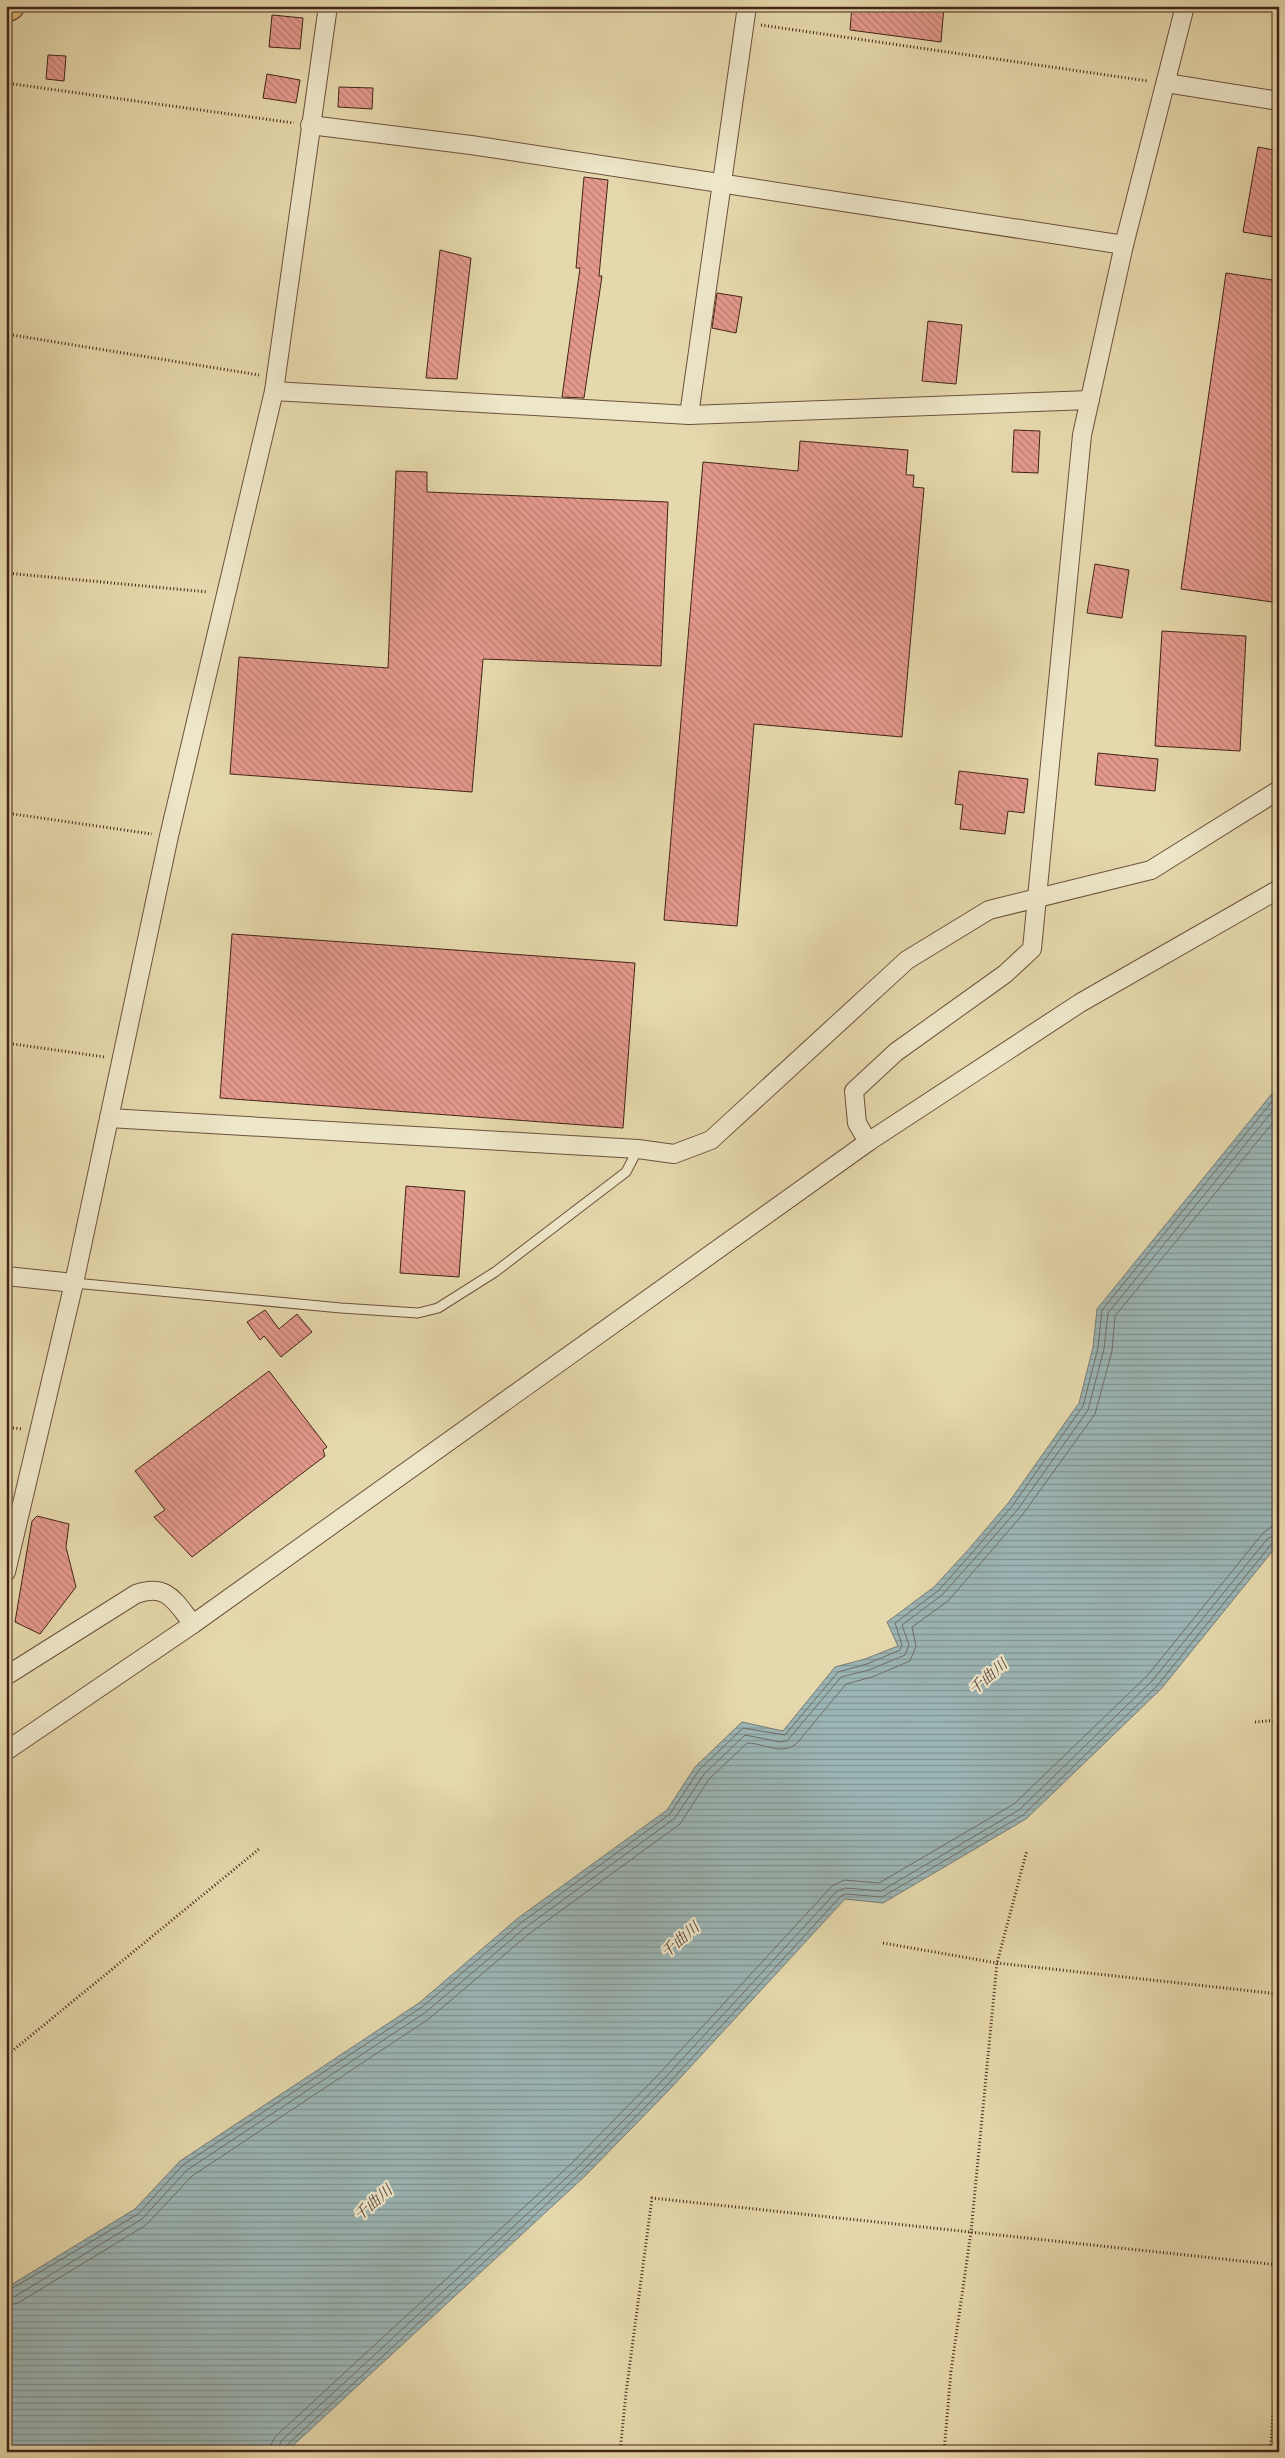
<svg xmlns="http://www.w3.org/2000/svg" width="1285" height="2458" font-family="'Libre Caslon Text','Noto Serif JP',serif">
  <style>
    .water { fill: url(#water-rules); stroke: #797c76 }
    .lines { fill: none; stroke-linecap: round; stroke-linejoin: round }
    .shore { stroke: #706d66; stroke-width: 1 }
    .building { fill: url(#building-back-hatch); stroke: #442417 }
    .service-casing { stroke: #6c513c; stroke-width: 11 }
    .minor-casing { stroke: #6c513c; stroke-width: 20 }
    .trunk-casing { stroke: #442417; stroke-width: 30 }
    .path { stroke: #442417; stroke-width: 3; stroke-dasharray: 1 2.5; stroke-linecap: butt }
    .service { stroke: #eee6c9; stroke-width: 9 }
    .minor { stroke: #eee6c9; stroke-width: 18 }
    .trunk { stroke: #e2bc76; stroke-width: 28 }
    .labels { text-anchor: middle; stroke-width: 4.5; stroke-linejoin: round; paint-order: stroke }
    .water-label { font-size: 15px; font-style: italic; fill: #5a483f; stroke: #eee6c9 }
  </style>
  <defs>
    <pattern id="water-rules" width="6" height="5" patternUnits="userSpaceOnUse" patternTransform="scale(1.25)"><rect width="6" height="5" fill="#9cb6b6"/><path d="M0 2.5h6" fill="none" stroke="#819493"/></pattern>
    <pattern id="building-back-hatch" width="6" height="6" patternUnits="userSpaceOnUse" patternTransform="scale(1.25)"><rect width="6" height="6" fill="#e4998c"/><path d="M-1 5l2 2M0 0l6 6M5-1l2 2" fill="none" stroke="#ba7d71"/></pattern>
  </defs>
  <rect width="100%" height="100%" fill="#e5d8ac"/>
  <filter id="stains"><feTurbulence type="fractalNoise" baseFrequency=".004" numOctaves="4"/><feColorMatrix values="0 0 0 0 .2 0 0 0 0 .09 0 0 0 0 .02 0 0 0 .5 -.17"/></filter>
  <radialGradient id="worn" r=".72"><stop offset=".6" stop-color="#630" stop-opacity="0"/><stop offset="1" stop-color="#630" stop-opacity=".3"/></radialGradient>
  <!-- water -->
  <path class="water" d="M1279,1085V1543L1161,1689L1026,1819L883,1903L845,1899L670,2089L585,2176L286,2452H6V2288L135,2209L180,2161L419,2003L518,1918L667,1810L695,1767L742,1722L783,1731L835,1667L865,1659L898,1646L887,1622L934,1587L968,1550L1009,1502L1079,1403L1093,1347L1097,1309Z"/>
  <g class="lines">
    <!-- shore -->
    <g class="shore">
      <path d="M6,2292L138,2214L183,2165L422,2007L522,1922L670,1814L699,1770L743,1728L785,1735L838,1672L867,1664L900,1650L902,1645L895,1623L938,1591L972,1553L1013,1505L1083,1406L1098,1348L1102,1310L1279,1093"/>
      <path d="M6,2298L14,2297L142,2219L187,2170L426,2012L526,1927L675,1818L704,1774L745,1735L780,1742L787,1741L841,1677L869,1670L905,1655L909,1645L902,1625L942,1595L976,1557L1018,1509L1088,1410L1104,1349L1108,1313L1279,1103"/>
      <path d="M6,2306L18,2303L146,2225L192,2176L430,2018L530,1933L680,1824L709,1779L747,1743C764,1743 783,1757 798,1742L846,1684L872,1677L910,1661L916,1646L912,1627L948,1601L1023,1514L1095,1414L1112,1351L1115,1316L1279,1115"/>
      <path d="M270,2452L271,2444L276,2436L572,2163L657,2076L832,1886L844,1880L879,1883L1014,1804L1147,1676L1263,1533L1271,1527L1279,1526"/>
      <path d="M277,2452L281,2441L577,2168L662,2081L837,1891L845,1888L881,1891L1019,1810L1152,1681L1268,1538L1279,1534"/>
      <path d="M284,2452L286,2446L581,2172L667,2085L841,1896L846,1894L882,1897L1023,1815L1157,1686L1273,1542L1279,1540"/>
    </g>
  </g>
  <!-- building -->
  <g class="building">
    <path d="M852,6H944L941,42L850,30Z"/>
    <path d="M272,15L303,18L300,49L269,47Z"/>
    <path d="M48,55L66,56L64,81L46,79Z"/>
    <path d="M267,74L300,80L296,103L263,98Z"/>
    <path d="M339,87L373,88L372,109L338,107Z"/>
    <path d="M1258,147L1279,151V238L1243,232Z"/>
    <path d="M584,177L608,180L599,276H602L584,398L562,397L580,268H576Z"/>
    <path d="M440,250L471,258L457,379L426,378Z"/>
    <path d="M1226,273L1279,281V603L1181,589Z"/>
    <path d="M717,293L742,297L736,333L712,328Z"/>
    <path d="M928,321L962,325L956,384L922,381Z"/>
    <path d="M1014,430L1040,431L1038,473L1012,472Z"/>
    <path d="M800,441L908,450L906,475H914L913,487L924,488L902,737L754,724L737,926L664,920L703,462L798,471Z"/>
    <path d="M396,471L427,472V492L668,502L661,666L483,659L472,792L230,774L239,657L388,668Z"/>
    <path d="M1095,564L1129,570L1122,618L1087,613Z"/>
    <path d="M1162,631L1246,636L1240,751L1155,746Z"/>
    <path d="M1098,753L1158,759L1155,791L1095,785Z"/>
    <path d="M959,771L1028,779L1024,813L1008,811L1005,834L960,829L963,805L955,804Z"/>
    <path d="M232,934L635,963L623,1128L220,1098Z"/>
    <path d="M406,1186L465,1191L459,1277L400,1273Z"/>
    <path d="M265,1310L279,1329L297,1314L312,1332L281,1357L264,1336L260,1340L247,1322Z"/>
    <path d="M269,1371L327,1447L323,1450L325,1456L192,1557L154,1517L165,1510L135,1471Z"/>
    <path d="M37,1516L69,1524L66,1547L76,1587L40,1634L15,1622L32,1521Z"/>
  </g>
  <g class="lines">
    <!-- service casing -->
    <g class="service-casing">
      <path id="service" d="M74,1283L341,1308L418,1313L438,1308L495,1272L626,1172L638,1149"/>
    </g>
    <!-- minor casing -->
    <g class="minor-casing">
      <g id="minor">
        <path d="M1166,83L1279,101"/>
        <path d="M310,125L471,145L1124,245"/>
        <path d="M274,391L689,415L1090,400"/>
        <path d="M689,415L747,6"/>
        <path d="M109,1118L638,1149L674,1154L711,1140L907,960L989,910L1151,870L1279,790"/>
        <path d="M868,1142L857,1123L854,1091L896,1052L1005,974L1032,949L1082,435L1124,245L1185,6"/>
        <path d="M6,1276L74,1283"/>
        <path d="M6,1572L74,1283L169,836L274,391L328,6"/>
        <path d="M6,1668L9,1674L136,1594C168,1583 175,1602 193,1624"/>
        <path d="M6,1751L193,1624L868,1142L1080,1003L1279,889"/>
      </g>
    </g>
    <!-- trunk casing -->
    <g class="trunk-casing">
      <path id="trunk" d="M6,8L10,6"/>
    </g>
    <!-- path -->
    <g class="path">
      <path d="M761,25L1148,81"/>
      <path d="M6,83L294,123"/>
      <path d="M6,334L259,375"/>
      <path d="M6,573L208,592"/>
      <path d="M6,813L152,834"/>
      <path d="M6,1043L105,1057"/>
      <path d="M6,1427L22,1429"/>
      <path d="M1255,1722L1279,1720"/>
      <path d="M883,1943L997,1963L1279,1994"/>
      <path d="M6,2056L259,1849"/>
      <path d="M620,2452L626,2393L652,2198L1279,2265"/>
      <path d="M944,2452L951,2371L971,2232L997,1963L1027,1850"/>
      <path d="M1270,2452L1279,2348"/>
    </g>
    <!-- service -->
    <use href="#service" class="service"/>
    <!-- minor -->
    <use href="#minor" class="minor"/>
    <!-- trunk -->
    <use href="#trunk" class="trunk"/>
  </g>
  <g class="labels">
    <!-- water labels -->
    <g class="water-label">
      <text transform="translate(988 1677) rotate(-41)" y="5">千曲川</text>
      <text transform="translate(680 1940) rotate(-41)" y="5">千曲川</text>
      <text transform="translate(373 2203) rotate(-41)" y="5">千曲川</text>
    </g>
  </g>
  <!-- margin -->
  <rect width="1285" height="2458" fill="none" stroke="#e5d8ac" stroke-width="25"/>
  <rect x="8" y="8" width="1270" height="2443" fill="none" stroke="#442417" stroke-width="2.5"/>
  <rect x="12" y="12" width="1260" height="2433" fill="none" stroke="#442417"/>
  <rect width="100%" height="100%" filter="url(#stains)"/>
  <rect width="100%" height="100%" fill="url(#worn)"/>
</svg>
